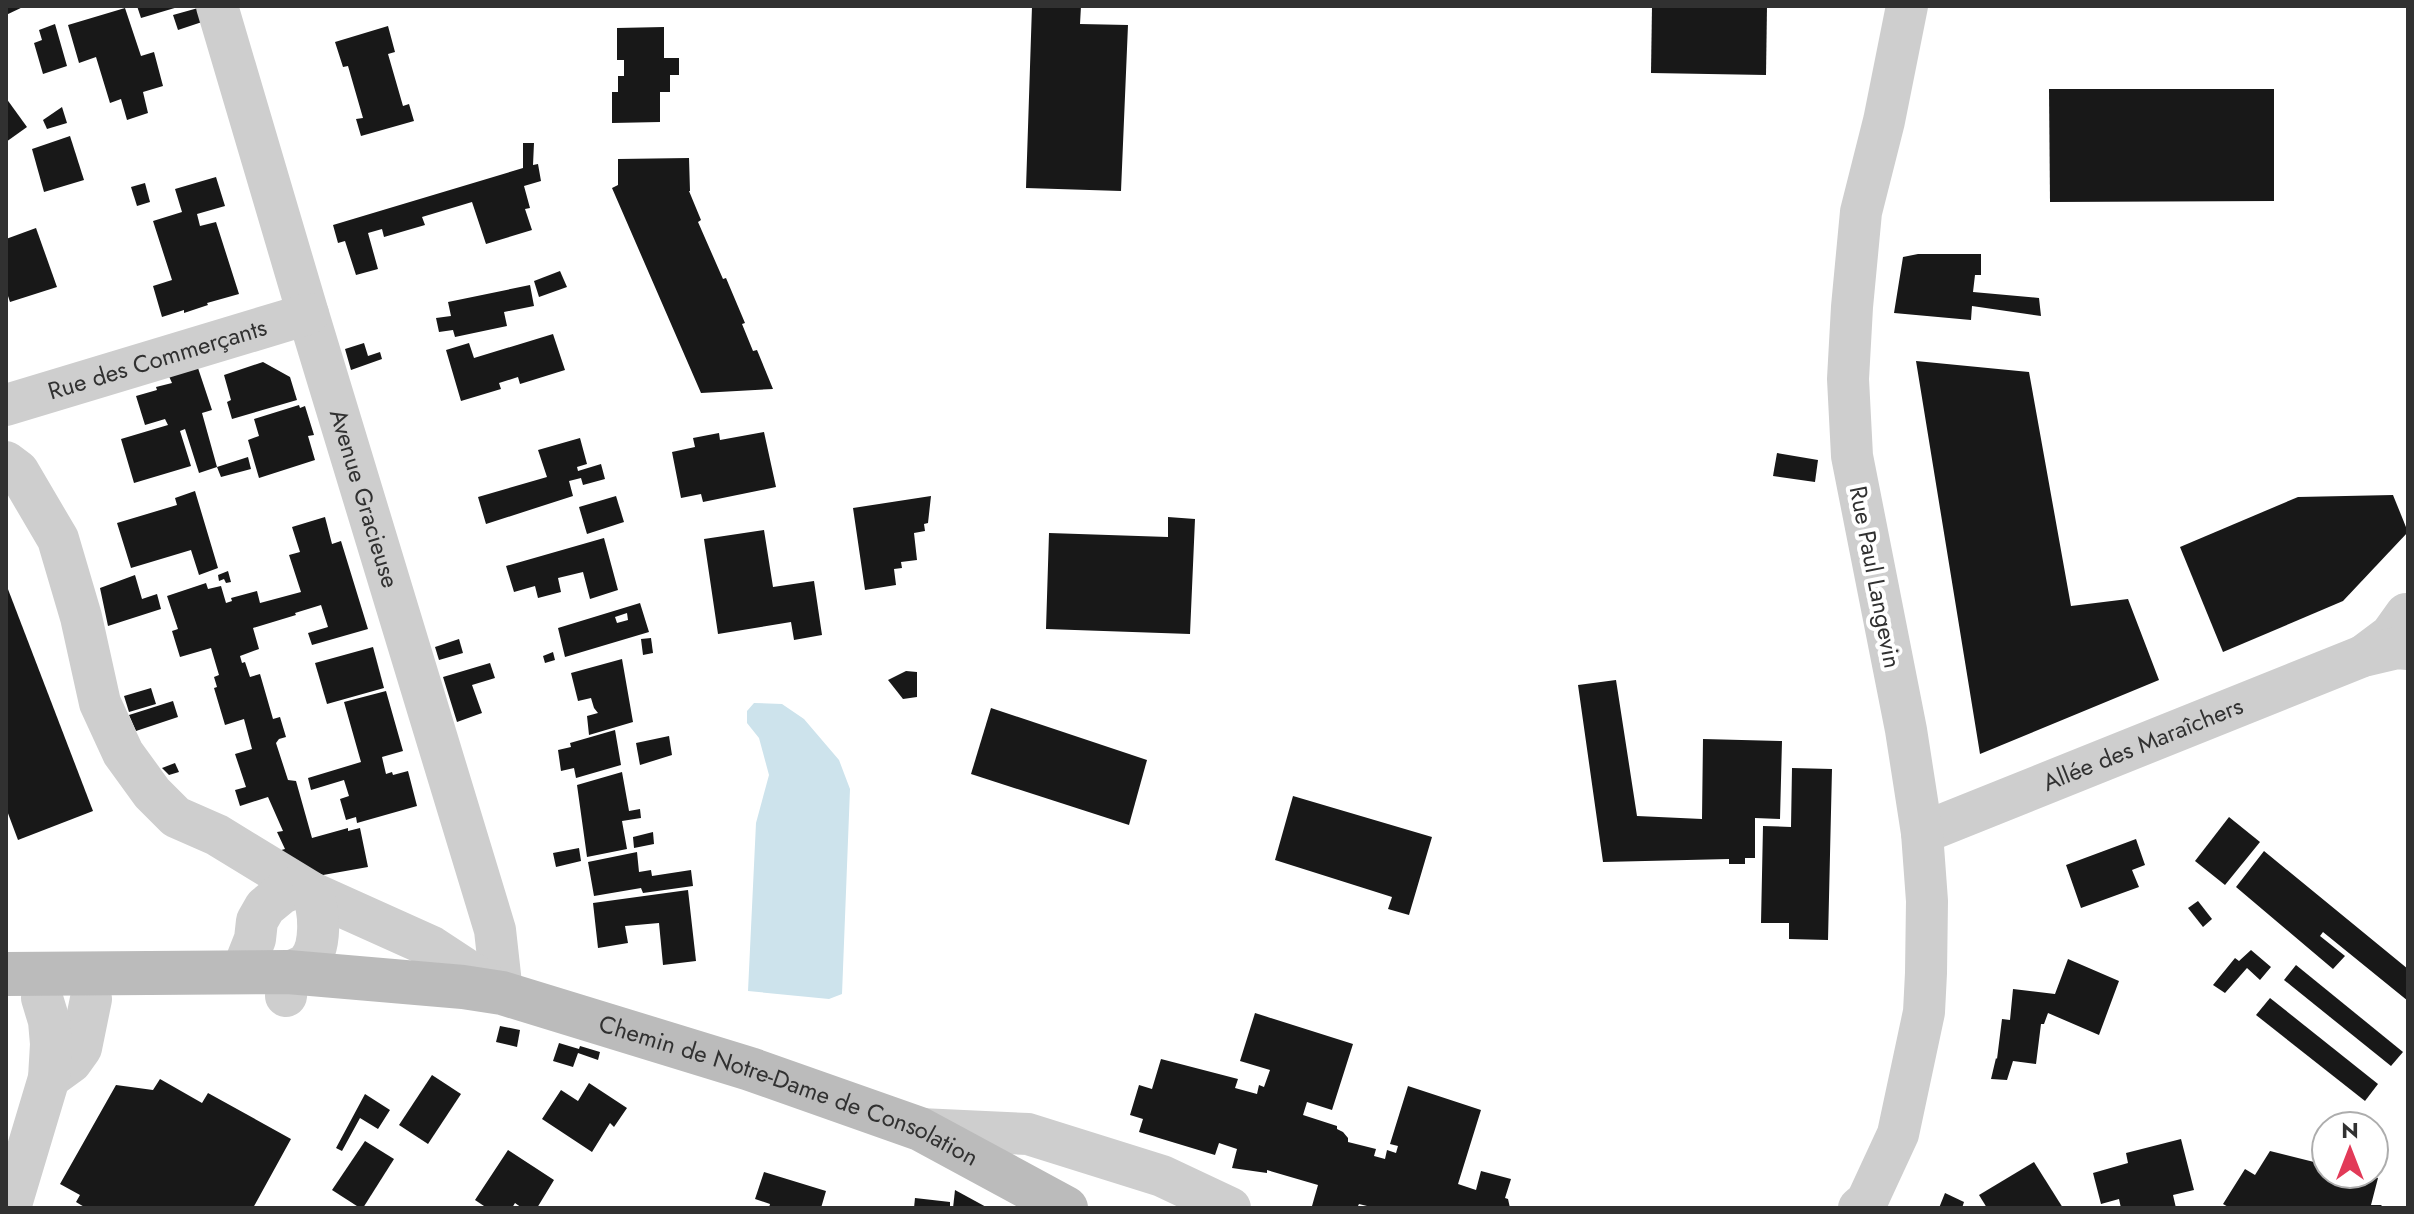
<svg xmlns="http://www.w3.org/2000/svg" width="2414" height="1214" font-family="Jost,sans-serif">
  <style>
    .water { fill: #cde3ec }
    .building { fill: #181818; fill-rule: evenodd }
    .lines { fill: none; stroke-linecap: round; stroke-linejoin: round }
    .street { stroke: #cecece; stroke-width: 42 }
    .secondary { stroke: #bbb; stroke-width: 44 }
    .labels { text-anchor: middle; stroke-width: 8; stroke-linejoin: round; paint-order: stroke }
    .street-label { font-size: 24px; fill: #313131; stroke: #fff }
  </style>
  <rect width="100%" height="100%" fill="#fff"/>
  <!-- water -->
  <path class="water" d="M754,703L782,704L804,719L839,760L850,789L842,994L829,999L748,991L756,823L769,775L759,738L747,723V711Z"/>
  <!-- building -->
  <g class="building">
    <path d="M6,6H25L6,15Z"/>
    <path d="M137,6H178V7L141,18Z"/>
    <path d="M1032,6H1081L1080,24L1128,25L1121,191L1026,188Z"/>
    <path d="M1652,6H1767L1766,75L1651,73Z"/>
    <path d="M125,8L141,56L154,52L163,86L143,92L148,113L127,120L121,99L110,103L96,57L79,63L68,25Z"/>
    <path d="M198,8L202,22L178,30L173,15Z"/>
    <path d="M55,24L67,66L43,74L34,43L42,40L39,30Z"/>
    <path d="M388,26L395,52L388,54L403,106L409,104L414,121L361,136L356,119L363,118L348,66L343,67L335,42Z"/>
    <path d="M664,27V58H679V75H670V92H660V122L612,123V92H618V76H624V60H617V28Z"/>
    <path d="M2049,89H2274V201L2050,202Z"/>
    <path d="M6,98L27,127L6,142Z"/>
    <path d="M62,107L67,123L47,129L43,120Z"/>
    <path d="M70,136L84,180L44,192L32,149Z"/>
    <path d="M523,143H534L533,165L538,164L541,181L524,186L530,208L525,209L532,230L486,244L472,202L422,217L425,225L384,237L382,229L368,233L378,269L356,275L345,241L338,243L333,225L523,168Z"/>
    <path d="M689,158L690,191H689L701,220L698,222L723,279L726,278L745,323L742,324L753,351L757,350L773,389L701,393L612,188L618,185V159Z"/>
    <path d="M216,177L225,206L197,214L200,226L216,222L239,294L207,303L208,305L184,313V310L162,317L153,286L172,280L153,221L182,212L175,189Z"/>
    <path d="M145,183L150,202L137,206L131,187Z"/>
    <path d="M36,228L57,287L10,302L6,290V239Z"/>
    <path d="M1918,254H1981V275H1975L1973,292L2039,298L2041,316L1972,306L1971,320L1894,313L1903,257Z"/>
    <path d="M560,271L567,287L539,297L534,281Z"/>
    <path d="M530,285L534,306L504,312L507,326L455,337L453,330L439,332L436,318L451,316L448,302Z"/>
    <path d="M553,334L565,370L520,384L518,377L499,383L501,389L461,401L446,350L469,343L474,358Z"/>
    <path d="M364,343L368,356L380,352L382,359L351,370L345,349Z"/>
    <path d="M1916,361L2029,372L2071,606L2128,599L2159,680L1980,754Z"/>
    <path d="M263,362L290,377L297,400L232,419L227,402L231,400L224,375Z"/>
    <path d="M197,365L212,410L202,413L217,467L248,457L251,469L221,477L217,467L199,473L185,429L180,431L191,466L134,483L121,439L168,425L165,419L145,425L136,396L157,390L156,387L172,383L168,374Z"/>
    <path d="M299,405L300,408L305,406L314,435L308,436L315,460L259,478L248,440L259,436L254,419Z"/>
    <path d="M764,432L776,487L703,502L701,494L681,498L672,452L695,447L693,438L719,433L720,440Z"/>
    <path d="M580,438L587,464L577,467L578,471L601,464L605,479L583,485L581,478L569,481L573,496L486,524L478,497L547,477L538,450Z"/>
    <path d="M1777,453L1818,460L1815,482L1773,476Z"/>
    <path d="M195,491L218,568L199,575L191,550L131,568L117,523L177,505L175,498Z"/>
    <path d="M2393,495L2408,532L2343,601L2223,652L2180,547L2298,497Z"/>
    <path d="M616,496L624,522L587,534L579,507Z"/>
    <path d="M931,496L928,523L924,524L925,531L914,533L917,560L901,562L902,568L894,569L896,585L865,590L853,508Z"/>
    <path d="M325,517L332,544L341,541L368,629L312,645L308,633L328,627L321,605L295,613L296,615L253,628L259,649L240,656L242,663L245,662L250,677L260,674L273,719L280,717L286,737L279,739L276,743L288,780L296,781L312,838L348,828V831L360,828L368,867L323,875L326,882L274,852L285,849L277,832L283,831L268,797L240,806L235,790L246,787L235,754L252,749L244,719L225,725L214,688L217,687L214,677L219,675L211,648L180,657L172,631L178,629L167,596L206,583L208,589L221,586L226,603L232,601L231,598L257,591L260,603L301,592L289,555L300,552L292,527Z"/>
    <path d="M1168,517L1195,519L1190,634L1046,629L1049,533L1168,537Z"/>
    <path d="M764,530L773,587L814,581L822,635L794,640L791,622L718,634L704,539Z"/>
    <path d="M604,538L618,590L590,599L583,572L558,578L561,592L538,598L535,586L514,592L506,566Z"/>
    <path d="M228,571L231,582L226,583L224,579L219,581L218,575Z"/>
    <path d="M135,575L142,599L157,594L161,609L108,626L100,588Z"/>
    <path d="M6,584L93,811L18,840L6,808Z"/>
    <path d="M640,603L649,632L565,657L558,628ZM627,613L628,620L617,623L615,617Z"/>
    <path d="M651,638L653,653L643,655L641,639Z"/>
    <path d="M459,639L463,653L439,660L435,647Z"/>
    <path d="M373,647L384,688L327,704L315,663Z"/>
    <path d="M553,652L555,660L545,663L543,656Z"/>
    <path d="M622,659L633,722L589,735L587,716L598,713L594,708L591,698L578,701L571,673Z"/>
    <path d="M490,663L495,678L472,685L482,713L457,722L443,677Z"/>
    <path d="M906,671L917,672V697L903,699L888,680Z"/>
    <path d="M1616,680L1637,816L1702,819L1703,739L1782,741L1780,819L1755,818V858H1745V864H1729V859L1603,862L1578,685Z"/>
    <path d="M151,688L156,704L129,712L124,696Z"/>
    <path d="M386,691L403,751L382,757L386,774L392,772L393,775L408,771L417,806L357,823L356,817L346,820L340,799L349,796L344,780L311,790L308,778L361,762L344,702Z"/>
    <path d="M173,701L178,717L136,731L129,715Z"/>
    <path d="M991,708L1147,760L1129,825L971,774Z"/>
    <path d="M615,730L621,765L576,778L574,768L561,771L558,750L571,747L570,743Z"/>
    <path d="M669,736L672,755L640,765L636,743Z"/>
    <path d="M175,763L179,772L169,775L162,768Z"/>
    <path d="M1792,768L1832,769L1828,940L1789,939V923H1761L1763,826L1791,827Z"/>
    <path d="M622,772L629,811L640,809L641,818L622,821L627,849L587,857L577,785Z"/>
    <path d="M1293,796L1432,837L1409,915L1388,909L1392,897L1275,860Z"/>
    <path d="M2229,817L2260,842L2225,885L2195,861Z"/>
    <path d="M653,832L654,844L634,848L633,837Z"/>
    <path d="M2136,839L2145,865L2132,870L2139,887L2081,908L2066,865Z"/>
    <path d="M579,848L581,861L556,867L553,853Z"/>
    <path d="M2264,851L2408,969V1001L2323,932L2320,936L2345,956L2333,969L2236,887Z"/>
    <path d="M637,852L639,872L651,870L652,876L691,870L693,886L643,893L641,888L594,896L588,862Z"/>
    <path d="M688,890L696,961L663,965L659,923L625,926L628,943L598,948L593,903Z"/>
    <path d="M2198,901L2212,919L2203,927L2188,908Z"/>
    <path d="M2251,950L2271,967L2260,980L2247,968L2225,993L2213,985L2235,958L2239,961Z"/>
    <path d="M2068,959L2119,981L2099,1035L2048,1013L2044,1024H2041L2036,1064L2013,1061L2007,1080L1991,1079L1996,1058L1997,1059L2002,1019L2010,1020L2013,989L2055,994Z"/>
    <path d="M2296,965L2403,1052L2391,1066L2284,980Z"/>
    <path d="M2270,998L2378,1084L2365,1101L2256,1015Z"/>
    <path d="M1255,1013L1353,1044L1332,1110L1307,1102L1303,1115L1337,1126V1129L1343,1132L1348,1138V1142L1376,1149L1374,1156L1385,1159L1387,1150L1396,1153L1398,1146L1390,1144L1408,1086L1481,1110L1458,1184L1476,1190L1481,1171L1511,1179L1505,1198L1508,1199L1510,1208H1375L1359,1204L1357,1208H1319L1312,1206L1318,1185L1267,1170V1173L1232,1168L1237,1149L1219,1143L1215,1155L1139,1132L1143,1119L1130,1115L1139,1085L1152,1089L1161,1059L1238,1079L1235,1088L1257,1094L1259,1085L1264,1087L1270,1070L1240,1061Z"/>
    <path d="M500,1026L520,1030L517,1047L496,1042Z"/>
    <path d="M559,1043L579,1049L580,1046L600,1052L598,1060L578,1053L573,1067L553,1061Z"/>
    <path d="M432,1075L461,1094L428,1144L399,1125Z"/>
    <path d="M160,1079L202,1103L208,1093L291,1139L253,1208H86L76,1202L80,1195L60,1184L116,1085L153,1090Z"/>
    <path d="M589,1083L627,1108L614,1127L610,1123L592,1152L542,1119L561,1090L578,1101Z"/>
    <path d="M365,1094L390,1110L378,1129L360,1118L342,1151L336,1148Z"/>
    <path d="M2181,1139L2194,1190L2173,1195L2176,1208H2121L2119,1199L2101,1204L2093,1173L2128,1163L2126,1153Z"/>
    <path d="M365,1141L394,1159L363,1208H360L332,1190Z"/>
    <path d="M508,1150L554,1180L537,1208H522L515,1203L512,1208H487L475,1200Z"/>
    <path d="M2270,1151L2326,1165V1174H2362L2378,1178L2371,1205H2382L2379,1208H2230L2223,1204L2245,1169L2255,1175Z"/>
    <path d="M2034,1162L2063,1208H1987L1979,1195Z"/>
    <path d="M764,1172L826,1191L821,1208H769L770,1204L755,1199Z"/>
    <path d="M955,1190L988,1208H953Z"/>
    <path d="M1945,1193L1964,1202L1962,1208H1939Z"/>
    <path d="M915,1198L950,1202V1208H914Z"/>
  </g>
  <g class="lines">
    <!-- street -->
    <g class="street">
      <path id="s1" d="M217,6L308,314L495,930L502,993"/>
      <path id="s2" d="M6,405L308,314"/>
      <path d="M6,462L18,471L58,539L81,617L100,703L123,753L152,793L176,817L217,835L312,893L432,947L502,993"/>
      <path d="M2363,656L2391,635L2406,614"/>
      <path id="s3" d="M1922,833L2363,656L2397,648L2408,649"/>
      <path d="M242,972L255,939L257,921L265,907L282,893L299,886"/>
      <path d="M286,996L288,972C293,970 303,967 307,963C322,948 320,911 312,893"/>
      <path d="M49,1078L71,1062L81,1048L91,999"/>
      <path d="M920,1129L1028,1134L1162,1176L1230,1208"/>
      <path d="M10,1208L49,1078L51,1044L49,1021L42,998"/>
      <path d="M1859,1208L1867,1201L1898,1134L1924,1012L1926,973L1927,901L1922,833L1906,730L1852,456L1848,379L1852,307L1861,212L1884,121L1907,6"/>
    </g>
    <!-- secondary -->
    <path class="secondary" id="s4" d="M6,974L288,972L463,987L502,993L750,1069L920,1129L1066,1208"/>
  </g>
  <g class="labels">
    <!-- street labels -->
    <g class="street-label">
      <text dy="8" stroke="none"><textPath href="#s2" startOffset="158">Rue des Commerçants</textPath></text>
      <text dy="8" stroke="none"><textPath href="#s1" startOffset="514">Avenue Gracieuse</textPath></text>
      <text transform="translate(1875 577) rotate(79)" y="8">Rue Paul Langevin</text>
      <text dy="8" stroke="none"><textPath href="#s3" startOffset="238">Allée des Maraîchers</textPath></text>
      <text dy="8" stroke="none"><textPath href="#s4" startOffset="800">Chemin de Notre-Dame de Consolation</textPath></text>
    </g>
  </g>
  <!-- border -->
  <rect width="2414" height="1214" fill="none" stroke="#313131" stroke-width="16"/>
  <!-- north arrow -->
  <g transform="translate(2350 1150)"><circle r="38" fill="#ffffff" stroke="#adadad" stroke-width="2"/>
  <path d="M0-6L14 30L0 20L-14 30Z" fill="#e23a58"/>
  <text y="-12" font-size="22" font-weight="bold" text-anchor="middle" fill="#313131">N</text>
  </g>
</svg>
